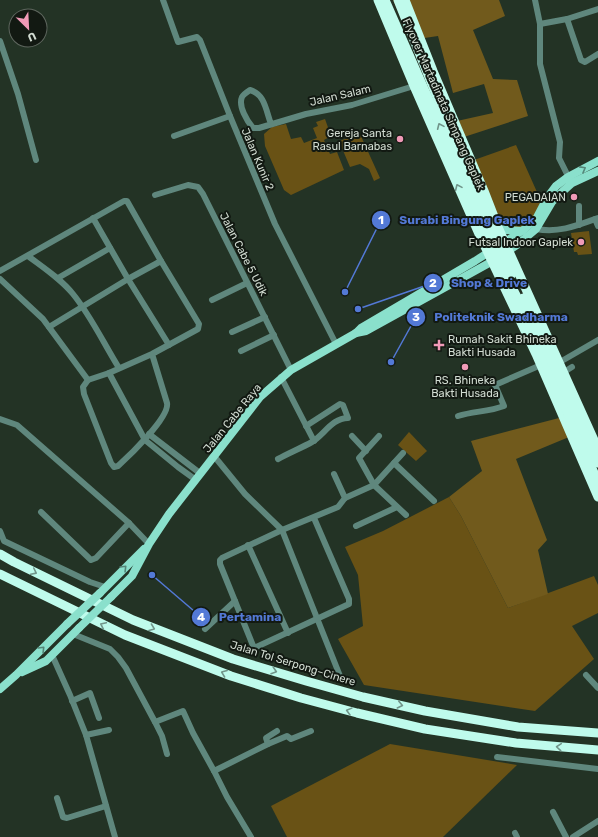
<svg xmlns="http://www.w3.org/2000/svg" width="598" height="837" font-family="Rubik,sans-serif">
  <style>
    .green { fill: #695215 }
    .forest { fill: #715a1c }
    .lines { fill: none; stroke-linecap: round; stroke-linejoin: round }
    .minor { stroke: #5f877d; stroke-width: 6 }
    .major { stroke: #8ae0cc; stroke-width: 8 }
    .highway { stroke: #bffbec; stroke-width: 9 }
    .major-bridge { stroke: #8ae0cc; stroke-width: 8 }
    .highway-bridge { stroke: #bffbec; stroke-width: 9 }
    .oneway { stroke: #71958a }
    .oneway2 { stroke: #548678 }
    .poi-dot { fill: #f09ab7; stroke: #121912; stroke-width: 1.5 }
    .labels { text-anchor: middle; stroke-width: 4; stroke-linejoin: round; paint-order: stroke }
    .street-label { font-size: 11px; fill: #d2dcd2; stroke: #121912 }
    .poi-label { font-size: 11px; fill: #d2dcd2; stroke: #121912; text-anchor: end }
    .leader { fill: none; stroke: #5379d6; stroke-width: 1.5 }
    .callout-dot { fill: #5379d6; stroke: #121912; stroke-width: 1.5 }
    .mark-label { font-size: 12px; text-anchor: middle; font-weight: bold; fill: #fff }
    .callout-label { font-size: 12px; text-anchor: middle; font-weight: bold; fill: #5379d6; stroke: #121912; stroke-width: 4; stroke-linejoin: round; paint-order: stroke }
  </style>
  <rect width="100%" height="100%" fill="#233325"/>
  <!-- green -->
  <g class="green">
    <path d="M325,119L331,136L324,140L330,154L337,152L344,170L291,195L284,190L265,146L264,134L272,127L286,124L291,139L301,137L304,143L317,138L313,128L318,126L316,122Z"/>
    <path d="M360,134L380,178L374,181L369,169L360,164L350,167L339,141Z"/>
    <path d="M516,145L541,201C537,212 529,227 516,228C511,228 505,225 500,224L474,160Z"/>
    <path d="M589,231L592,254L578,255L577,252H574L571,233Z"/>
    <path d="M409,432L427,451L416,461L398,445Z"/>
    <path d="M449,497L461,516L508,608L594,576L598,585V613L572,626L594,659L535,711L364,685L338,639L363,626L358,575L345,547L383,531Z"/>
    <path d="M390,744L517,765L443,837H287L271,806Z"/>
  </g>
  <!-- forest -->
  <g class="forest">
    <path d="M393,0H499L505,16L473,30L493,79L517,80L528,116L464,137L457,121L493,113L484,84L453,93L438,36L411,40Z"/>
    <path d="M559,418L569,437L516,459L547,540L538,550L548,594L508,608L461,516L449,497L482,471L471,441Z"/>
  </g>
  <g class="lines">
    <!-- minor -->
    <g class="minor">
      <path d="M163,0L178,42L197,37L200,40L230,116L275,224L336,344"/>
      <path d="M535,0L540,24V64L560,142L559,158L570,180"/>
      <path d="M567,19L581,60L585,62L598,54"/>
      <path d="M540,24L567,19L598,9"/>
      <path d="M0,41L18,94L36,160"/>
      <path d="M271,124C266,111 265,94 250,90C247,92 243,95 242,97C238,106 247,121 253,128H259L306,114L352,105L414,86"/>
      <path d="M174,136L230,116"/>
      <path d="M155,195L188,185L198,187L203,194L291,370"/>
      <path d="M595,219L598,226"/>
      <path d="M579,225V206"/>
      <path d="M536,229C559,233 576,226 598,218"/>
      <path d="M28,256C44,268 61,279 73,294C91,316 104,344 119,368"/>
      <path d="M161,261L128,279L169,345"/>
      <path d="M0,271L124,201H127L161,261L199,324L198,329L152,354L109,373L88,380L83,387L84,394L111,463L114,467L118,466C129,456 170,417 167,403L152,354"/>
      <path d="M58,278L110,248"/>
      <path d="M0,279L43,319L88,380"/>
      <path d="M212,300L247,283"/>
      <path d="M49,327L128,279L93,218"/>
      <path d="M232,332L265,317"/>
      <path d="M241,351L274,335"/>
      <path d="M560,362L598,340"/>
      <path d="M564,372L572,367"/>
      <path d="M109,373L145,440L178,467L196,480"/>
      <path d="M281,377L314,441"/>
      <path d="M458,416C474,411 488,412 504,406L495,385L541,365"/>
      <path d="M0,419L17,425L129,523L149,544"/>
      <path d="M149,434L201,474"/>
      <path d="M352,436L366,451"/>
      <path d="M379,436L359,458L374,485L406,515"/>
      <path d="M214,456L245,494L282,530L340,676"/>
      <path d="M278,459C289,453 301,448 312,442C324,435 332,418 348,418L343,405L340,404L306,426"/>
      <path d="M394,463L434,501"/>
      <path d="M345,498L374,485L403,453"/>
      <path d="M41,512L91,560L96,558L129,523"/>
      <path d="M314,518L349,599V604L254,648L220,564V560L222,558L282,530L338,507L345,498L334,474"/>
      <path d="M356,526L397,507"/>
      <path d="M0,531L4,541L90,582L105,587"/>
      <path d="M248,545L288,633"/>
      <path d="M205,629L235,601"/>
      <path d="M73,634L110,649L118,657L126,668L155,722L162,736L167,754"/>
      <path d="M52,655L70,695L86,735L115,837"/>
      <path d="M586,675L598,688"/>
      <path d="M72,701L90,693L99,718"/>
      <path d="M155,722L183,711L193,733L214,771L268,744L287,736L291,739L311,731"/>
      <path d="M86,735L109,730"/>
      <path d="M268,744L266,738L277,731"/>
      <path d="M497,757L598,769"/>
      <path d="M214,771L227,797L251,837"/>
      <path d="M57,798L63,817L67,818L106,806"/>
      <path d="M553,812L566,837"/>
      <path d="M515,833L517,837"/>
      <path d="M573,837L598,821"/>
    </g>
    <!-- major -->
    <g class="major">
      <path d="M498,227L507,230L522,231"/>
      <path d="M356,333L366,331L491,262L517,245L536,229L552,202L562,192L572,183L598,171"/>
      <path d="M100,593L144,549"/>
      <path d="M111,597L132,576L149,544L169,514L260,397L291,370L356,333L361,328L475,261L522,231L536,219L547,198L556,186L568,177L598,161"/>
      <path d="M22,672L46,661L79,628"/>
      <path d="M0,689L16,675L67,624"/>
    </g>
    <!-- highway -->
    <g class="highway">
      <path d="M378,0L414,86L479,234L536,354L598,497"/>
      <path d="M405,0L433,71L484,191L498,227L598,449"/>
      <path d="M0,554L14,562L133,620L233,659L306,681L363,697L425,711L518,727L598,733"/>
      <path d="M0,574L125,635L231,676L301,698L357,713L425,729L516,743L598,750"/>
    </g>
    <!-- major-bridge -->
    <g class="major-bridge">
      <path d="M67,624L100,593"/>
      <path d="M79,628L111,597"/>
    </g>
    <!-- highway-bridge -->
    <g class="highway-bridge">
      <path d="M385,0L479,214L498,260L518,299L598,482"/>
      <path d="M398,0L457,147L512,274"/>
      <path d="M523,298L598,463"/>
    </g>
  </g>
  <!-- one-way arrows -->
  <defs><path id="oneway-chevron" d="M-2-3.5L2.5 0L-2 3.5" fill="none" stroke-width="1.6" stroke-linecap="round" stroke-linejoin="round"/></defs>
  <g class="oneway">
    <use href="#oneway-chevron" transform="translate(440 126) rotate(-114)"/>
    <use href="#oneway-chevron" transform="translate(458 187) rotate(-114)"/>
    <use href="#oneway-chevron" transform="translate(34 572) rotate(26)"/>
    <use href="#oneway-chevron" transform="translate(103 625) rotate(-155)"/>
    <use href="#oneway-chevron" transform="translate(152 628) rotate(21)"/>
    <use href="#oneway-chevron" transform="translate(274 671) rotate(18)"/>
    <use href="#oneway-chevron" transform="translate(224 673) rotate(-159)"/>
    <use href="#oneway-chevron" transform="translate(400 705) rotate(13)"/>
    <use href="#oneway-chevron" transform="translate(349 711) rotate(-165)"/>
    <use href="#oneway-chevron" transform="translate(559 747) rotate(-175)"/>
  </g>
  <g class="oneway2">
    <use href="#oneway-chevron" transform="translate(583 169) rotate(-29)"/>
    <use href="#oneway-chevron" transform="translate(124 568) rotate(-45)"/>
    <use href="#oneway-chevron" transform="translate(42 649) rotate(-45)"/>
  </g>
  <!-- markers -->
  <g class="poi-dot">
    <circle cx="400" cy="139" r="4"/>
    <circle cx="574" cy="197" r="4"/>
    <circle cx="581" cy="242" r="4"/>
    <path d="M437 339h4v4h4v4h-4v4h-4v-4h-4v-4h4z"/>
    <circle cx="465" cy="367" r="4"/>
  </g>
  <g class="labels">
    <!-- street labels -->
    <g class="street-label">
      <text transform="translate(340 95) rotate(-13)" y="4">Jalan Salam</text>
      <text transform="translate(444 104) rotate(66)" y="4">Flyover Martadinata Simpang Gaplek</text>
      <text transform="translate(258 159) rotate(67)" y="4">Jalan Kunir 2</text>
      <text transform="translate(244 254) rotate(63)" y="4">Jalan Cabe 5 Udik</text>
      <text transform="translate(232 418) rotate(-51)" y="4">Jalan Cabe Raya</text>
      <text transform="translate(293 663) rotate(17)" y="4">Jalan Tol Serpong–Cinere</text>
    </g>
    <!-- poi labels -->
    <g class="poi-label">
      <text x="392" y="137">Gereja Santa<tspan x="392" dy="13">Rasul Barnabas</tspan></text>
      <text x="566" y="201">PEGADAIAN</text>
      <text x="573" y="246">Futsal Indoor Gaplek</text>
      <text x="448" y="343" text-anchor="start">Rumah Sakit Bhineka<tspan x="448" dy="13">Bakti Husada</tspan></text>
      <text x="465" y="384" text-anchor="middle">RS. Bhineka<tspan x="465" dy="13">Bakti Husada</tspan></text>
    </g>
  </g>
  <!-- callouts -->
  <path class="leader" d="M345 292L381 220M358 309L433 283M391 362L416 317M152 575L201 617"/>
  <g class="callout-dot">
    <circle cx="345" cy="292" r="4"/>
    <circle cx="358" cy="309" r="4"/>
    <circle cx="391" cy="362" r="4"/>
    <circle cx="152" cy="575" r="4"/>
    <circle cx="381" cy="220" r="10"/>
    <circle cx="433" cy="283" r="10"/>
    <circle cx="416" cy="317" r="10"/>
    <circle cx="201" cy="617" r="10"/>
  </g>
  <g class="mark-label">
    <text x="381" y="224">1</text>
    <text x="433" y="287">2</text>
    <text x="416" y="321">3</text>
    <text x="201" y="621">4</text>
  </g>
  <g class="callout-label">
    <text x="467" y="224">Surabi Bingung Gaplek</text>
    <text x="489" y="287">Shop &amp; Drive</text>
    <text x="501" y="321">Politeknik Swadharma</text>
    <text x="250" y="621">Pertamina</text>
  </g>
  <!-- north arrow -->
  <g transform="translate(28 28) rotate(156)"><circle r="19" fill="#121912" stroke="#5f675f"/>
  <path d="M0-3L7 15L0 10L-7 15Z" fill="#f09ab7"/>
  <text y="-6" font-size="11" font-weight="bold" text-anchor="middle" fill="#d2dcd2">U</text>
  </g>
</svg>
